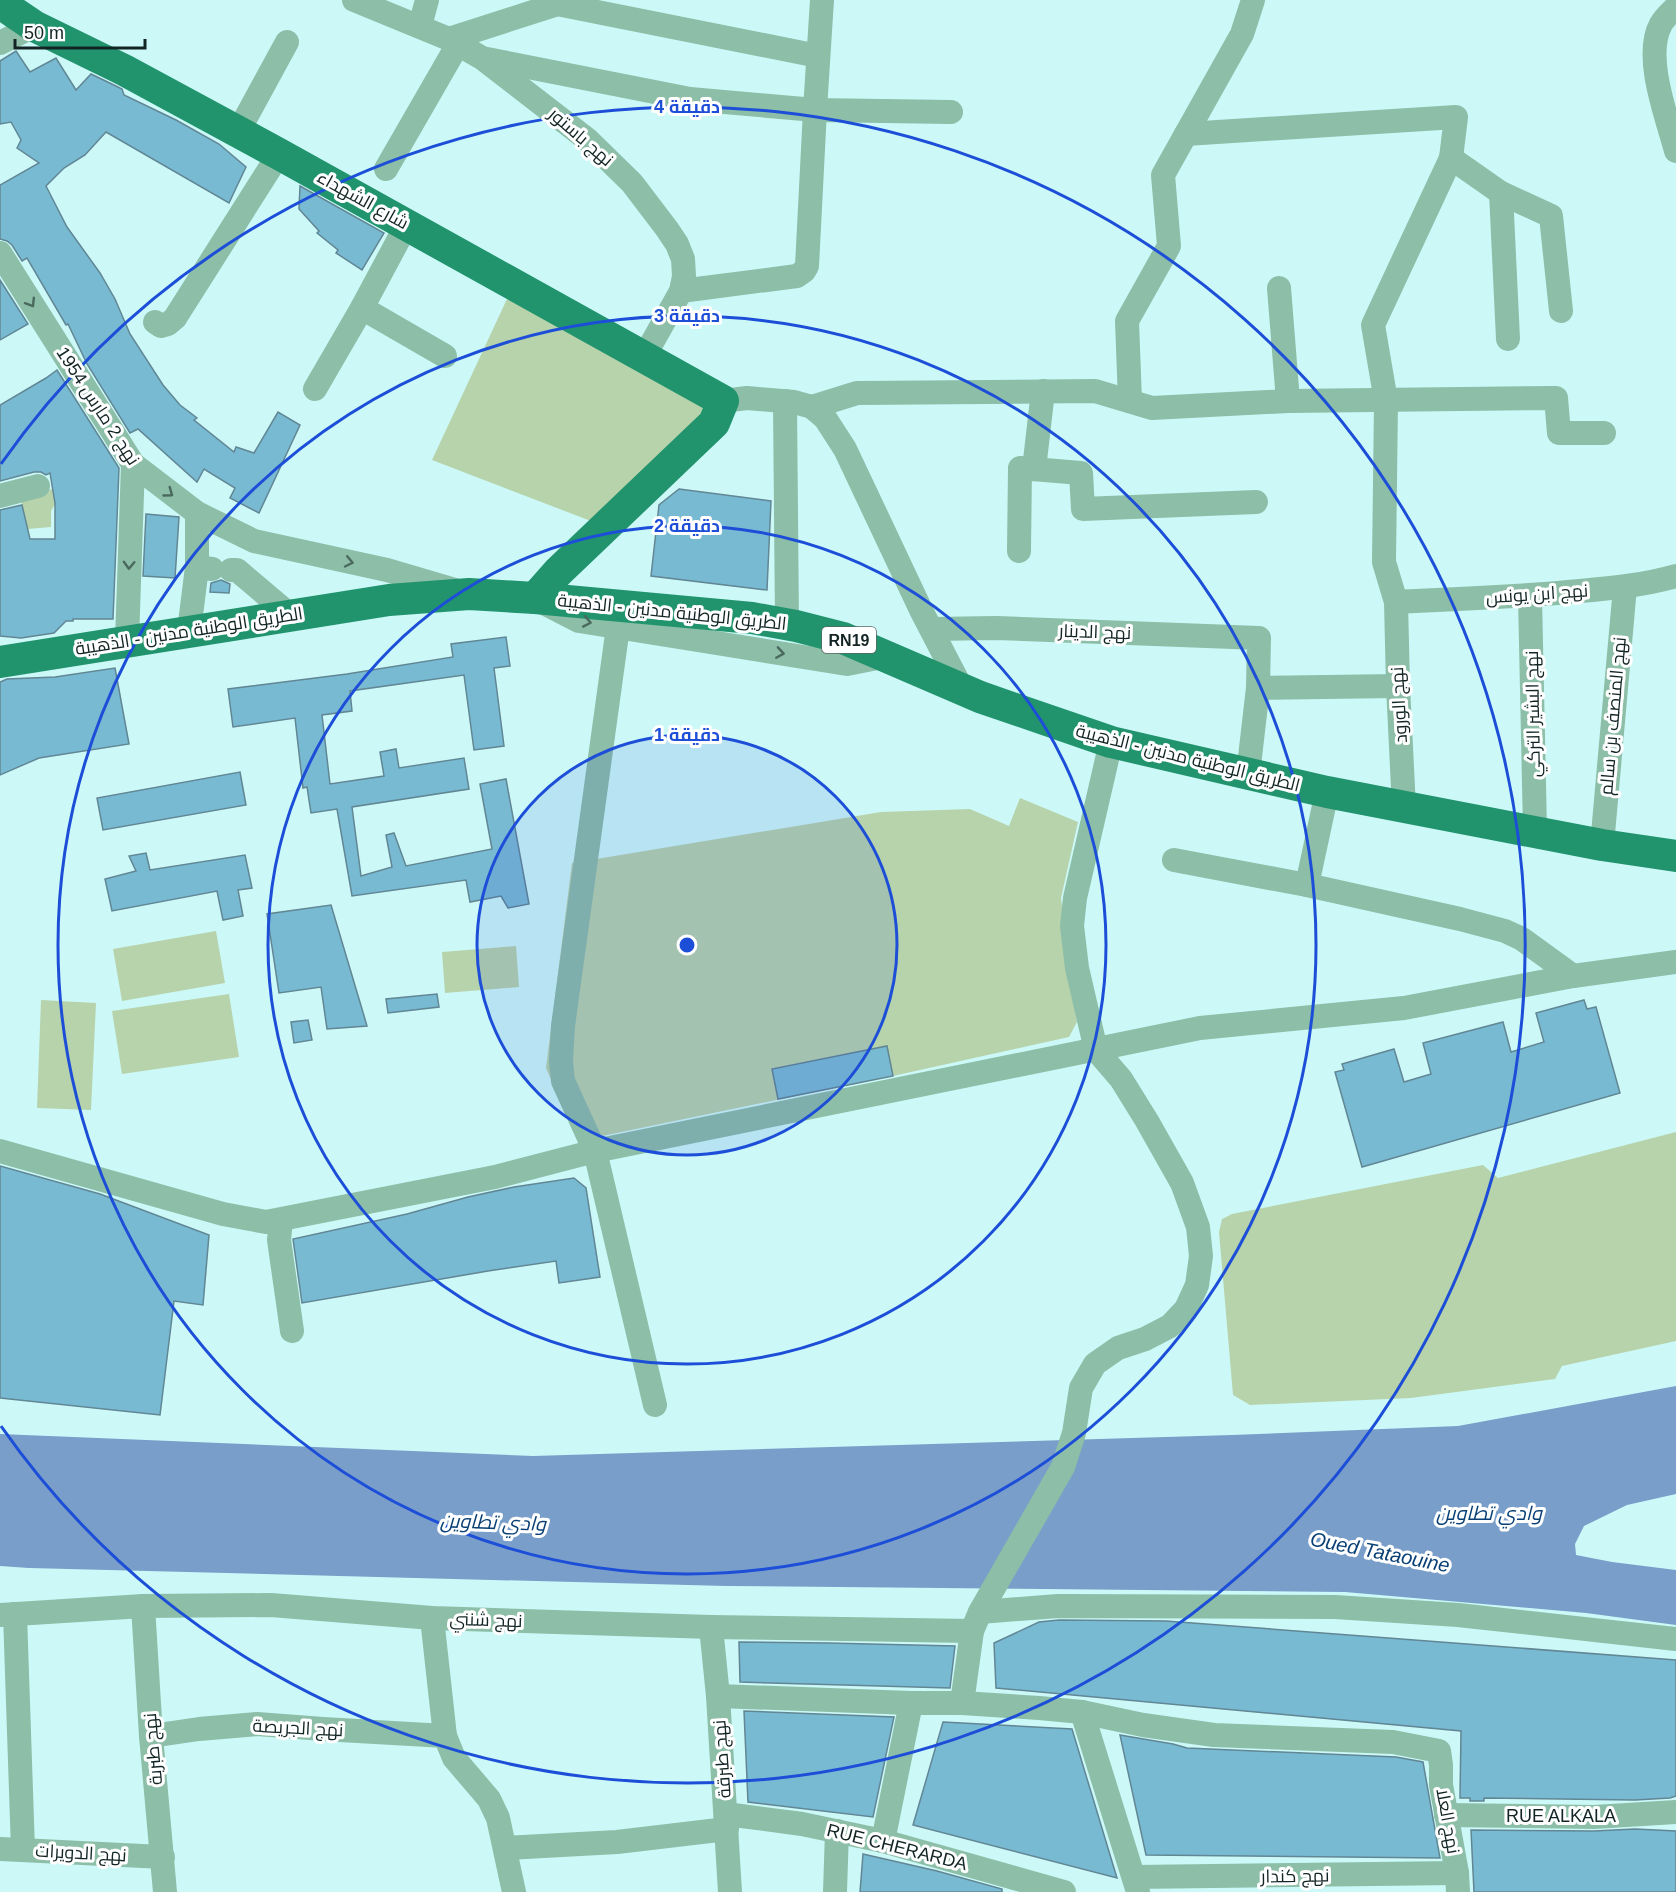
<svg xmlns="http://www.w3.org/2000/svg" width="1676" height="1892" font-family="Arial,Cairo,sans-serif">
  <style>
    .green { fill: #b7d3ab }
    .water { fill: #799ec9 }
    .building { fill: #79bad3; stroke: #618694; stroke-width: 1.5 }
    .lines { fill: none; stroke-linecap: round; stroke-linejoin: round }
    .minor { stroke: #8dbea8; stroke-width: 24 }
    .major { stroke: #21946d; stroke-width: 32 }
    .oneway { stroke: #4a695f }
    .ring { fill: none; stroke: #1d4ed8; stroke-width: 3 }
    .labels { text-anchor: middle; stroke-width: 6; stroke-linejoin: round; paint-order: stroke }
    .shield { fill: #fff; stroke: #5a6666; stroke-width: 1.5 }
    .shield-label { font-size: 16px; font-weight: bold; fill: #132424 }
    .street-label { font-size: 18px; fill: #132424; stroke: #fff }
    .water-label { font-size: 20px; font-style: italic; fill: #094075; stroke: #fff }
    .centre { fill: #1d4ed8; stroke: #fff; stroke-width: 3 }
    .ring-label { font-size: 18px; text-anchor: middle; font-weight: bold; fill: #1d4ed8; stroke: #fff; stroke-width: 6; stroke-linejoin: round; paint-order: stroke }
  </style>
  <rect width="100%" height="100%" fill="#ccf9f8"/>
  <!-- green -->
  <g class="green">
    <path d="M507,299L570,331L700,404L705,411L596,523L432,460Z"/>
    <path d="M53,489L55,504L51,511V527L28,529L20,496Z"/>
    <path d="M1020,798L1078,822L1061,898L1077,1022L1069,1037L893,1076L578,1141L546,1068L572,863L881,812L970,809L1009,826Z"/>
    <path d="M216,931L225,983L122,1001L113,949Z"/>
    <path d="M516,946L519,987L445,993L442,952Z"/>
    <path d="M229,994L239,1057L122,1074L112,1011Z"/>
    <path d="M41,1000L96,1003L91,1110L37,1108Z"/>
    <path d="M1676,1132V1341L1562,1366L1555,1379L1411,1398L1250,1405L1233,1395L1219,1232L1222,1219L1232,1214L1483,1165L1498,1178Z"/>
  </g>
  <!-- water -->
  <path class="water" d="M1676,1386V1494L1627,1505L1584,1526L1575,1544L1576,1555L1612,1562L1676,1570V1625L1586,1613L1345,1592L726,1586L29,1568L0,1566V1434L533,1456L1232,1435L1458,1426Z"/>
  <!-- building -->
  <g class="building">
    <path d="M16,51L30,72L56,58L76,90L91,74L116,86L122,89L124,95L176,120L219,144L246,167L229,203L106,132L85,155L64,168L46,186L67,227L100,273L115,299L130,334L163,385L180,405L197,418L194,420L234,452L236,447L254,453L278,412L300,425L259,513L230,498L235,488L204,469L197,482L138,429L130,433L87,364L68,324L66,325L27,258L22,261L12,245L7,241L0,239V185L39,163L17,148L21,140L11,122L0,124V61Z"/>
    <path d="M300,186L384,233L362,270L336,253L338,250L317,233L319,231L299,209Z"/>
    <path d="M0,280L28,324L0,340Z"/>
    <path d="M57,370L119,468L113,619H73V621H66L54,633L21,638L0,636V510L22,505L30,539H55V503L50,473L46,475L41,472H34L0,481V405L46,378Z"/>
    <path d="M679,489L771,501L767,590L651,576L659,505Z"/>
    <path d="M146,514L179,517L175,578L143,576Z"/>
    <path d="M221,580L230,584L229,593L210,592L211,583Z"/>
    <path d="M506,637L510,666L494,668L504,746L474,750L464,675L350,691L352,711L322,715L330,784L384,776L380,752L396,749L399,768L464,758L469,789L352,807L361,876L392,867L386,835L394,833L406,866L492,849L480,784L506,779L529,904L508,908L501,896L470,902L466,880L352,896L337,809L311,813L307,787L303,788L295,718L233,727L228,689L347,674L453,657L451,644Z"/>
    <path d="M115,668L129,744L39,758L0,775V682L7,679L55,677Z"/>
    <path d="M240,772L246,805L103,830L97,798Z"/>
    <path d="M146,853L150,870L245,855L252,888L238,890L243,916L223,920L217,891L112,911L105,879L136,871L129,856Z"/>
    <path d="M331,905L362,1009L367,1026L327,1029L321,987L279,993L267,914Z"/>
    <path d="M437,994L439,1007L388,1013L386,999Z"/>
    <path d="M1584,1000L1587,1009L1596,1007L1620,1093L1362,1167L1335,1072L1344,1070L1342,1064L1394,1049L1404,1082L1431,1074L1423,1043L1503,1022L1511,1052L1544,1042L1536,1013Z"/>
    <path d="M308,1020L312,1040L294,1043L291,1022Z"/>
    <path d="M887,1046L893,1076L778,1099L772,1069Z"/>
    <path d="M0,1166L100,1194L209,1235L203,1305L174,1301L160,1415L0,1398Z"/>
    <path d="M574,1178L586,1188L600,1277L559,1283L556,1261L488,1271L302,1303L293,1239L407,1214L468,1197L514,1187Z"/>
    <path d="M1059,1620L1166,1621L1676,1660V1796L1670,1798L1635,1800L1484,1798V1801H1470V1798H1460L1461,1731L996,1688L994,1643L1039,1622Z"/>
    <path d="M739,1642L828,1643L955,1646L950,1688L740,1682Z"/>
    <path d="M744,1711L894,1717L873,1817L748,1802Z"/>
    <path d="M943,1722L1072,1729L1117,1878L913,1825Z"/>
    <path d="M1120,1735L1173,1744L1187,1748L1396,1757L1423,1762L1440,1858L1146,1855Z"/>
    <path d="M1635,1829L1676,1831V1892H1474L1471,1830L1594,1831Z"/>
    <path d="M863,1854L937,1871L1002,1889V1892H860Z"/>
  </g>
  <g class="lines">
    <!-- minor -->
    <g class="minor">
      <path d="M354,0L449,39L482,58L588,140L632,183L667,229L677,244L683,259L684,276L681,291L644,357"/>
      <path d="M557,4L818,56"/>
      <path d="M1676,7C1671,12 1664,18 1661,24C1643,56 1667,117 1676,151"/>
      <path d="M420,26L427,0"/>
      <path d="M449,39L570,0"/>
      <path d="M0,43L34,26"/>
      <path d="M487,59L690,99L815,110L951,112"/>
      <path d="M238,132L287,42"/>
      <path d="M1186,134L1456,117L1451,158L1373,325L1386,401L1384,562L1396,602L1398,686L1404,808"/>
      <path d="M1451,158L1501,193L1551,216L1561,311"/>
      <path d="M386,169L458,44"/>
      <path d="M1501,193L1508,339"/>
      <path d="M0,253L133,464L197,513L254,541L387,570L455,590"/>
      <path d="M1279,288L1288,401"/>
      <path d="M681,291L797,276L804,271L807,266L815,110L822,0"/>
      <path d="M362,308L445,356"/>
      <path d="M155,322L161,326L168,324L175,318L279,154"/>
      <path d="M315,389L362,308L407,224"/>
      <path d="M723,401L747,398L794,402L812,407L825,418L845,449L921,610L962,689"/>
      <path d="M785,401L787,624"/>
      <path d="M1130,401L1127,321L1169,246L1163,175L1242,34L1253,0"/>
      <path d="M812,407L857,393L1095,391L1152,408L1288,401L1556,398L1559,433H1604"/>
      <path d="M1034,469L1043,391"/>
      <path d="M0,496L38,486"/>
      <path d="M197,513V567"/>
      <path d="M1019,551L1020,468L1081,473L1083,509L1256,502"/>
      <path d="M231,570H237L290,615"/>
      <path d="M1530,596L1535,831"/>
      <path d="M542,602L579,621L847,664L887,656"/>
      <path d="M1396,602C1458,599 1519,597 1580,591C1613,588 1644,585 1676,576"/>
      <path d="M618,627L563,1026L561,1061L563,1081L595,1151L655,1405"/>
      <path d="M932,629L996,628L1259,638L1258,688L1248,774"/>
      <path d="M189,631L197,567L212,569"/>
      <path d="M127,641L133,464"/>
      <path d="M1258,688L1398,686"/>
      <path d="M1602,845L1625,587"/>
      <path d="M1174,860L1307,885L1460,919L1505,931L1522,939L1573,976"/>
      <path d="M1307,885L1327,792"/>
      <path d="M0,1151L223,1214L266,1222L495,1177L595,1151L1200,1028L1404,1008L1573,976L1676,962"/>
      <path d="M281,1220L279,1240L292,1331"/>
      <path d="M143,1606L151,1736L165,1892"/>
      <path d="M980,1612L1058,1606L1335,1607L1458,1615L1676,1639"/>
      <path d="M15,1614L23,1850"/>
      <path d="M0,1615L143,1606L271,1605L432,1618L711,1627L972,1631"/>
      <path d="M432,1618L445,1736L454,1758L489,1799L498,1818L514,1892"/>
      <path d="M711,1627L718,1696L730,1892"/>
      <path d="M718,1696L911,1703H962L1039,1708L1082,1712L1143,1725L1214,1735L1393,1742L1439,1751L1441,1765V1785L1457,1873L1458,1892"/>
      <path d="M962,1703L972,1631L980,1612L1063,1467L1074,1433L1081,1388L1095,1364L1118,1348L1145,1339L1170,1326L1186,1309L1197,1285L1201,1256L1198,1227L1182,1183L1147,1121L1121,1079L1096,1050L1077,968L1072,926L1075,898L1111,742"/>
      <path d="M1082,1712L1138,1892"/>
      <path d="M151,1736L199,1729L257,1724L323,1729L445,1736"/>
      <path d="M726,1814L802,1824L883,1841L1064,1892"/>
      <path d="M1446,1815L1594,1817L1676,1812"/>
      <path d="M883,1841L911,1703"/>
      <path d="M506,1848L617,1842L727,1829"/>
      <path d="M0,1849L163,1857"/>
      <path d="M1134,1877L1457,1873"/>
      <path d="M835,1892L837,1831"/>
    </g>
    <!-- major -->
    <g class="major">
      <path d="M0,3L34,26L124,70L279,154L723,401L714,423L558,572L535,598"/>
      <path d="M0,662L389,600L469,594L535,598L752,618L796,626L843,638L980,697L1111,742L1327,792L1602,845L1676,856"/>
    </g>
  </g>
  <!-- one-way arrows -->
  <defs><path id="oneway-chevron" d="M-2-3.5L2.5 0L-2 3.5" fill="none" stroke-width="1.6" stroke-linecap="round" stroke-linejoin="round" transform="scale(1.5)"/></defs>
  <g class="oneway">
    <use href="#oneway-chevron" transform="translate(31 303) rotate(58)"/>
    <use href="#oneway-chevron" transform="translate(169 493) rotate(36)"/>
    <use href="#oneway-chevron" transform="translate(349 562) rotate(12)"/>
    <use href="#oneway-chevron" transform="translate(129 565) rotate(92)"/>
    <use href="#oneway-chevron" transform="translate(587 622) rotate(11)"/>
    <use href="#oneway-chevron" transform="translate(780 653) rotate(9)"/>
  </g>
  <!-- distance rings -->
  <circle cx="687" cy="945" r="210" fill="#1d4ed8" fill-opacity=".12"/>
  <g class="ring">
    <circle cx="687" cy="945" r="210"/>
    <circle cx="687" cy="945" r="419"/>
    <circle cx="687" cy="945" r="629"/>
    <path d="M1 464A838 838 0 1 1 1 1426"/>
  </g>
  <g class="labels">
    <!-- shield labels -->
    <rect class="shield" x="822" y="627" width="54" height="26" rx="4.5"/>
    <g class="shield-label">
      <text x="849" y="646">RN19</text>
    </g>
    <!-- street labels -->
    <g class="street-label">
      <text transform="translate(581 137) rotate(41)" y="6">نهج باستور</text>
      <text transform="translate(363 200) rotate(29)" y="6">شارع الشهداء</text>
      <text transform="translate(98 406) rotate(57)" y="6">نهج 2 مارس 1954</text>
      <text transform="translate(1537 594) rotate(-4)" y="6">نهج ابن يونس</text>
      <text transform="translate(672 612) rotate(6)" y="6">الطريق الوطنية مدنين - الذهيبة</text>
      <text transform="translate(189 631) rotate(-9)" y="6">الطريق الوطنية مدنين - الذهيبة</text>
      <text transform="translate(1095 632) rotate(2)" y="6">نهج الدينار</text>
      <text transform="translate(1399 705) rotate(-93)" y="6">نهج الورود</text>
      <text transform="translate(1533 714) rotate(-91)" y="6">نهج البشير التركي</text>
      <text transform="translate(1613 716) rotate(-85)" y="6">نهج المنصف بن سالم</text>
      <text transform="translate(1188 758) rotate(14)" y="6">الطريق الوطنية مدنين - الذهيبة</text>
      <text transform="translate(486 1620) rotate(2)" y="6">نهج شنني</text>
      <text transform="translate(298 1728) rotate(3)" y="6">نهج الجريصة</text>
      <text transform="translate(153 1749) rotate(-95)" y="6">نهج طبربة</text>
      <text transform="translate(722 1759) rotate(-94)" y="6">نهج طبرقة</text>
      <text x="1561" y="1822">RUE ALKALA</text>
      <text transform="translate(1448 1821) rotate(80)" y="6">نهج العلا</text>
      <text transform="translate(897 1847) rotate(14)" y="6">RUE CHERARDA</text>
      <text transform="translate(81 1853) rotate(3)" y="6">نهج الدويرات</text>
      <text transform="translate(1295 1876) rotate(-1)" y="6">نهج كندار</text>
    </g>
    <!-- water labels -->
    <g class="water-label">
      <text x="1489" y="1520">وادي تطاوين</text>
      <text transform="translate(493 1522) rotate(2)" y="7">وادي تطاوين</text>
      <text transform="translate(1380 1552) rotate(11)" y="7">Oued Tataouine</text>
    </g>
  </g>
  <circle cx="687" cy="945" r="9" class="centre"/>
  <g class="ring-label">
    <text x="687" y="113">4 دقيقة</text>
    <text x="687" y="322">3 دقيقة</text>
    <text x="687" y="532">2 دقيقة</text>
    <text x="687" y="741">1 دقيقة</text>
  </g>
  <!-- scale -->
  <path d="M15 39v9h130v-9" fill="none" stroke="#132424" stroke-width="3"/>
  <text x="24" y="39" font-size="18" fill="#132424" stroke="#ffffff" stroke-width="4.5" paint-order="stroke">50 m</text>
</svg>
